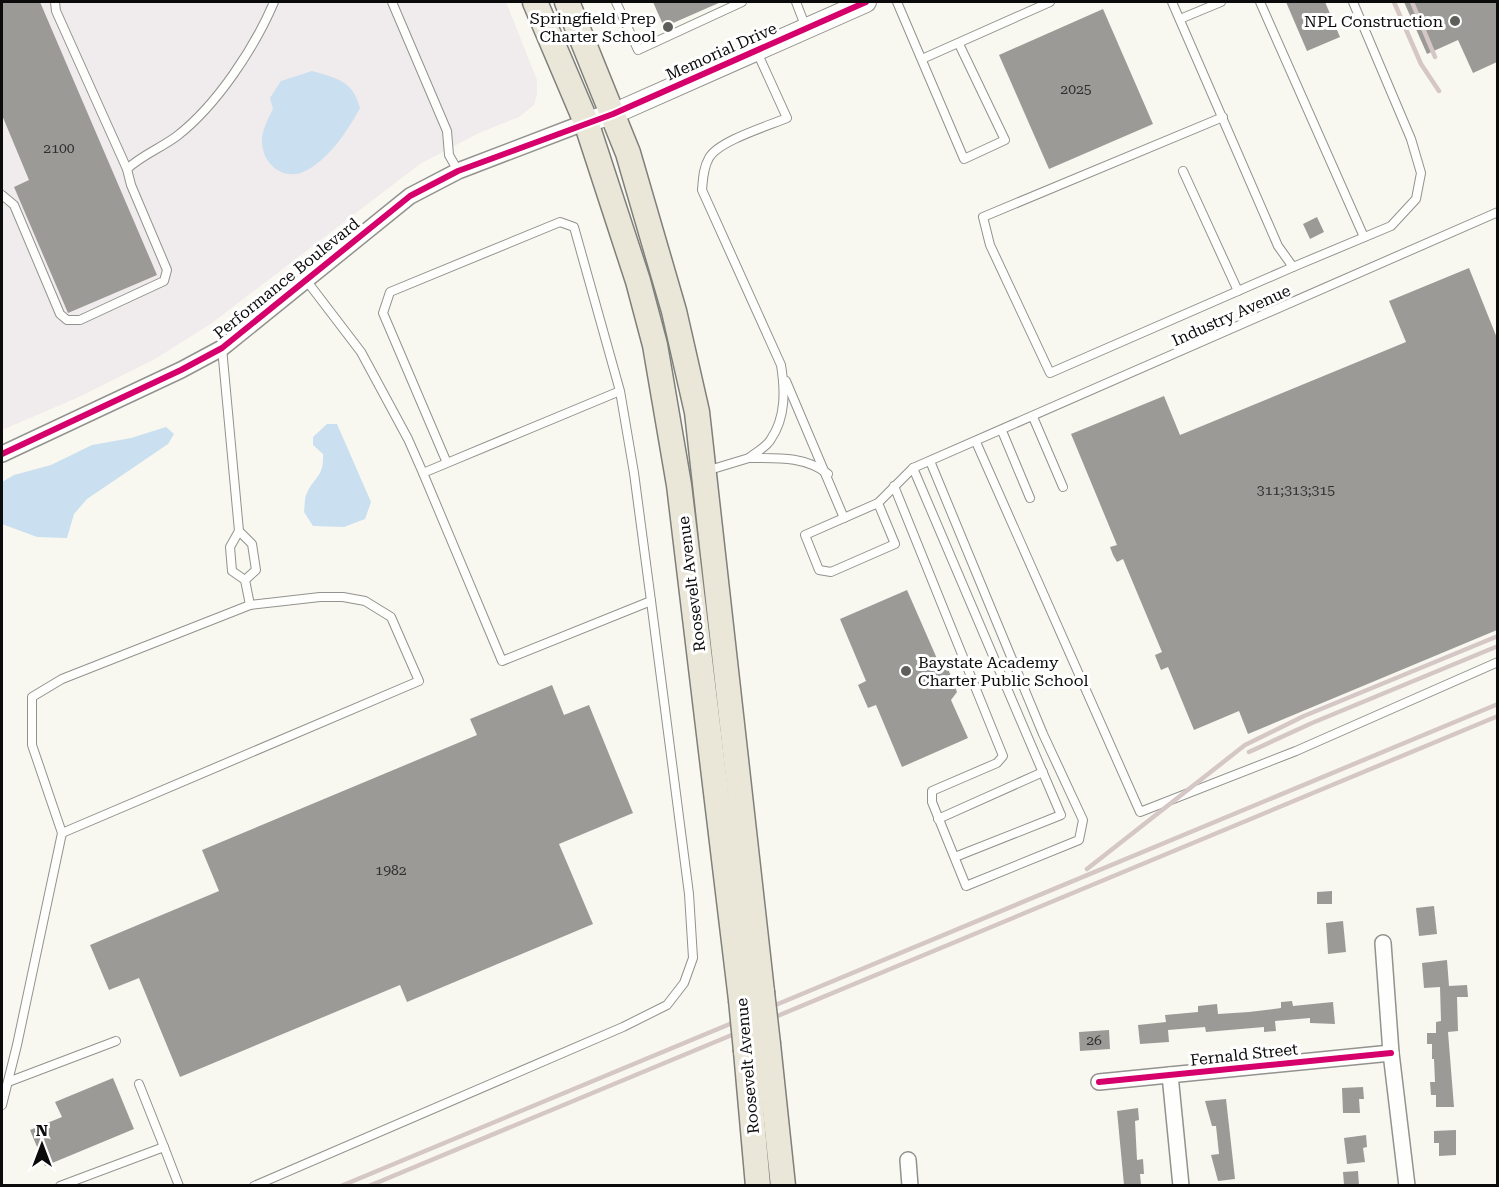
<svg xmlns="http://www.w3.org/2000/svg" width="1499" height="1187" font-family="'Roboto Serif',serif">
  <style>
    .industrial { fill: #f0ebec }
    .water { fill: #cadfef }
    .building { fill: #9c9a96 }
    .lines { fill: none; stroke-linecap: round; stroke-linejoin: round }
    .service-casing { stroke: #92928e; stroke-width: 10 }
    .minor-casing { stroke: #92928e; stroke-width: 18 }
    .tertiary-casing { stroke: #92928e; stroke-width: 22 }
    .primary-casing { stroke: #7f7f7b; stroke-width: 27 }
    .service { stroke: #fefefd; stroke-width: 8 }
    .minor { stroke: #fefefd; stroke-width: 15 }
    .tertiary { stroke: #fefefd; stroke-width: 20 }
    .primary { stroke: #eae7d9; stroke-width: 24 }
    .rail { stroke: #d4c7c5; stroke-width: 4.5 }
    .primary-bridge-casing { stroke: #7f7f7b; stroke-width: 27; stroke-linecap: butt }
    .primary-bridge { stroke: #eae7d9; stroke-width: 24 }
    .cycleway-casing { stroke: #fff; stroke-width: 10 }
    .cycleway { stroke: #d6006c; stroke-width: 6 }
    .poi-dot { fill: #5e5e5b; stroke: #fff; stroke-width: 2 }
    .labels { text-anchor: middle; stroke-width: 6; stroke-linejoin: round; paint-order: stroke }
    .number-label { font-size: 14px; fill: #2f2f2e }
    .poi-label { font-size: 16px; fill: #0b0b0b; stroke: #fff; text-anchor: end }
    .street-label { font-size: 16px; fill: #0b0b0b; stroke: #fff }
  </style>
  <rect width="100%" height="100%" fill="#f9f8f0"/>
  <!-- industrial -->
  <path class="industrial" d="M2,2H506L537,80V94L534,105L519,117L479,133L420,164L212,323L155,359L79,397L2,430Z"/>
  <!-- water -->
  <g class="water">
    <path d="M312,71C337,78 353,81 360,108C348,130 331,156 309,169C286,184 261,165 262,139C263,128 268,119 273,109L270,98L281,81Z"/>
    <path d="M327,424H337L371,502L365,519L344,527L313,526L304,512C305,507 304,498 307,493C315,476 324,477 323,454L313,445V437Z"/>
    <path d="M166,427L174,434L168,444L87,499L74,514L67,538L37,537L2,524V482L14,475L51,465L92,445L131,438Z"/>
  </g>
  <!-- building -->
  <g class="building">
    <path d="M2,2H40L157,275L68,313L14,187L29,180L2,115Z"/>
    <path d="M653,2H721L664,27Z"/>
    <path d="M1286,2H1325L1340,37L1307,51Z"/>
    <path d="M1404,2H1497V62L1473,73L1458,40L1427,54Z"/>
    <path d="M1103,9L1153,124L1049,169L999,55Z"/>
    <path d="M1317,217L1324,232L1310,239L1303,224Z"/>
    <path d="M1469,268L1497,338V630L1248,734L1239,711L1194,730L1168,667L1161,670L1156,658L1155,655L1162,652L1123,559L1117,562L1113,555L1110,547L1117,545L1071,434L1164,396L1180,435L1406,342L1389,301Z"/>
    <path d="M907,590L938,661H945L957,692L951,700L968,738L902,767L876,705L868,708L858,685L866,681L840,619Z"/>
    <path d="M552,685L564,715L589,705L633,813L559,844L593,924L407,1002L400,985L180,1077L139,978L109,990L90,945L219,891L202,850L477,735L470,719Z"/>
    <path d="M1332,891V904H1317V892Z"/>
    <path d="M1434,906L1437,934L1419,936L1416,908Z"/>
    <path d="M1343,921L1346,952L1328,954L1326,923Z"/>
    <path d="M1447,960L1449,986L1467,985L1468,997H1457L1458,1031L1448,1032L1454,1107H1436V1095H1431L1430,1082H1435L1434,1059H1432V1044H1427V1033H1436V1022L1441,1021L1440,987L1424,988L1422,963Z"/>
    <path d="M1292,1001L1293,1006L1333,1002L1335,1024L1310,1023V1018L1275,1021L1276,1031L1264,1032V1027L1206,1032L1205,1027L1168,1030L1169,1042L1140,1044L1138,1025L1166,1022L1165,1015L1198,1012V1006L1217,1004L1218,1014L1249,1012L1281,1008V1002Z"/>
    <path d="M1109,1030L1110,1049L1080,1051L1079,1032Z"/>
    <path d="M113,1078L134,1129L45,1166L30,1130L62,1117L55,1102Z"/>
    <path d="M1363,1087L1364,1099H1359L1360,1113H1343L1342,1088Z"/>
    <path d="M1226,1099L1235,1179L1218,1181L1211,1155L1219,1154L1216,1126H1212L1205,1101Z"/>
    <path d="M1138,1108L1139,1120L1135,1121L1137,1160L1143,1159L1144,1174H1140L1141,1185H1124L1117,1111Z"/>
    <path d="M1456,1130V1155L1439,1156V1143H1434V1131Z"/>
    <path d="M1366,1135L1367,1147L1363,1148L1365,1162L1347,1164L1344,1138Z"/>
    <path d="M1358,1171L1359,1185H1344L1343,1172Z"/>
  </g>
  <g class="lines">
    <!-- service casing -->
    <g class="service-casing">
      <g id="service">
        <path d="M55,2L56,11L127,169"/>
        <path d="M392,2L447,131L449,155L458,171"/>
        <path d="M616,2L638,50L742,2"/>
        <path d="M796,2L806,28"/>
        <path d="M897,2L964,159L1005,140L959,44"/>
        <path d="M1172,2L1278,246L1293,267L1391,226L1416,199L1421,173L1411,139L1353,2"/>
        <path d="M1260,2L1364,237"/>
        <path d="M1180,19L1221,2"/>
        <path d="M757,52L787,118C768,126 718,141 709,158C703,168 703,180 702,190L781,365C785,390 786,417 771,439C767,447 756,452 749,458C777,458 805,456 828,474"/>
        <path d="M922,59L1050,2"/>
        <path d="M1223,117L983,217L990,245L1050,373L1293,267"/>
        <path d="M1183,171L1238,291"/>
        <path d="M2,195L14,205L60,314L67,320H80L164,281L167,270L131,185L127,169C142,155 161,148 177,136C217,105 255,47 274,2"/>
        <path d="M306,280L361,352L408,439L423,473"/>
        <path d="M786,381L844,518"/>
        <path d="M1033,417L1063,487"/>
        <path d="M1002,431L1030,498"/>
        <path d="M976,442L1140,812L1296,751L1498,662"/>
        <path d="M447,463L383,313L390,292L560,222L574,227L620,391L634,473L651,601L502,661L423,473L447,463L620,391"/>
        <path d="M706,471L749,458"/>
        <path d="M894,486L1003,756L997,763L932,791V802L966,886L1079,840L1083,820L1043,734L930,461"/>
        <path d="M878,503L895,544L831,572L819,570L805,535L878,503L913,468"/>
        <path d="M239,531L252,544L256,570L245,580"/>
        <path d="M938,819L1043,772"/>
        <path d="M62,833L419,681L391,617L365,601L343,597H320L250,605"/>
        <path d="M955,857L1061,815L913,468L1498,212"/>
        <path d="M8,1082L116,1041"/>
        <path d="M2,1105L17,1045L62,833L32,745V697L62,679L250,605L245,580L232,571L230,547L239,531L222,348"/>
        <path d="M164,1147L179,1186"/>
        <path d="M60,1186L164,1147L139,1084"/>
        <path d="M254,1186L623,1027L667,1005L684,983L693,958L689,894L651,601"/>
      </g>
    </g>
    <!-- minor casing -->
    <g class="minor-casing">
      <g id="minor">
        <path d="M2,454L181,370L222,348L410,196L458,171L586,122"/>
        <path d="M1383,943L1391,1053L1407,1186"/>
        <path d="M1170,1075L1181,1186"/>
        <path d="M1099,1082L1391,1053"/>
        <path d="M908,1160L910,1186"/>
      </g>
    </g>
    <!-- tertiary casing -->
    <g class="tertiary-casing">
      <path id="tertiary" d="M586,122L613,114L866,2"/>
    </g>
    <!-- primary casing -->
    <g class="primary-casing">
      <g id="primary">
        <path d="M535,2L586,122L638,281L655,345L679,485L741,1000"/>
        <path d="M567,2L628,153L674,311L697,412L762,992"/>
        <path d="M768,1044L783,1186"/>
        <path d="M746,1051L758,1186"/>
      </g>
    </g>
    <!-- service -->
    <use href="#service" class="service"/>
    <!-- minor -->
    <use href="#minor" class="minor"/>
    <!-- tertiary -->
    <use href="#tertiary" class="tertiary"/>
    <!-- primary -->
    <use href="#primary" class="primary"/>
    <!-- rail -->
    <g class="rail">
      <path d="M1394,2L1421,64L1439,91"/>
      <path d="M1412,2L1435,57"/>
      <path d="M1249,752L1312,723L1498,646"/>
      <path d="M1087,869L1245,745L1304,716L1498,636"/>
      <path d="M341,1186L1498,704"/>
      <path d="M369,1186L1498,716"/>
    </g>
    <!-- primary-bridge casing -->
    <g class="primary-bridge-casing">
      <g id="primary-bridge">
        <path d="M762,992L768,1044"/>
        <path d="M741,1000L746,1051"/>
      </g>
    </g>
    <!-- primary-bridge -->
    <use href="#primary-bridge" class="primary-bridge"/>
    <!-- cycleway casing -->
    <g class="cycleway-casing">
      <g id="cycleway">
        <path d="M2,454L181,370L222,348L410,196L458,171L613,114L866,2"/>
        <path d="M1099,1082L1391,1053"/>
      </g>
    </g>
    <!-- cycleway -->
    <use href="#cycleway" class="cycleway"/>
  </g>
  <!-- markers -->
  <g class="poi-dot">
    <circle cx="1455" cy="21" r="6"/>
    <circle cx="668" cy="27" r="6"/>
    <circle cx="906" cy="671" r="6"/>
  </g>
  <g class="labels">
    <!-- number labels -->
    <g class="number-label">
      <text x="1076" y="94">2025</text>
      <text x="59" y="153">2100</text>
      <text x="1296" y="495">311;313;315</text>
      <text x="391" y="875">1982</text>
      <text x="1094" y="1045">26</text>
    </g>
    <!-- poi labels -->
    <g class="poi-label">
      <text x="656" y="24">Springfield Prep<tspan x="656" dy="18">Charter School</tspan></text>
      <text x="1443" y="27">NPL Construction</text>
      <text x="918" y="668" text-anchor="start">Baystate Academy<tspan x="918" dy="18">Charter Public School</tspan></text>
    </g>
    <!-- street labels -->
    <g class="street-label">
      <text transform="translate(721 51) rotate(-24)" y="6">Memorial Drive</text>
      <text transform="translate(286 278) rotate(-39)" y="6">Performance Boulevard</text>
      <text transform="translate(1231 315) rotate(-24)" y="6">Industry Avenue</text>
      <text transform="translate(691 584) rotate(-97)" y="6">Roosevelt Avenue</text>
      <text transform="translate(1244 1054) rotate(-6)" y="6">Fernald Street</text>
      <text transform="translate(747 1066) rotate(-95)" y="6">Roosevelt Avenue</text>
    </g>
  </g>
  <!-- border -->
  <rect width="1499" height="1187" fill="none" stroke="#0b0b0b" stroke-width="6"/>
  <!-- north arrow -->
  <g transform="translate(42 1145)" stroke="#ffffff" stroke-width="4.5" paint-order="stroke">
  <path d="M0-4.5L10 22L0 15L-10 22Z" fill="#0b0b0b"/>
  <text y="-9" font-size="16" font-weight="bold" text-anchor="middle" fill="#0b0b0b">N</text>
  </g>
</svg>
